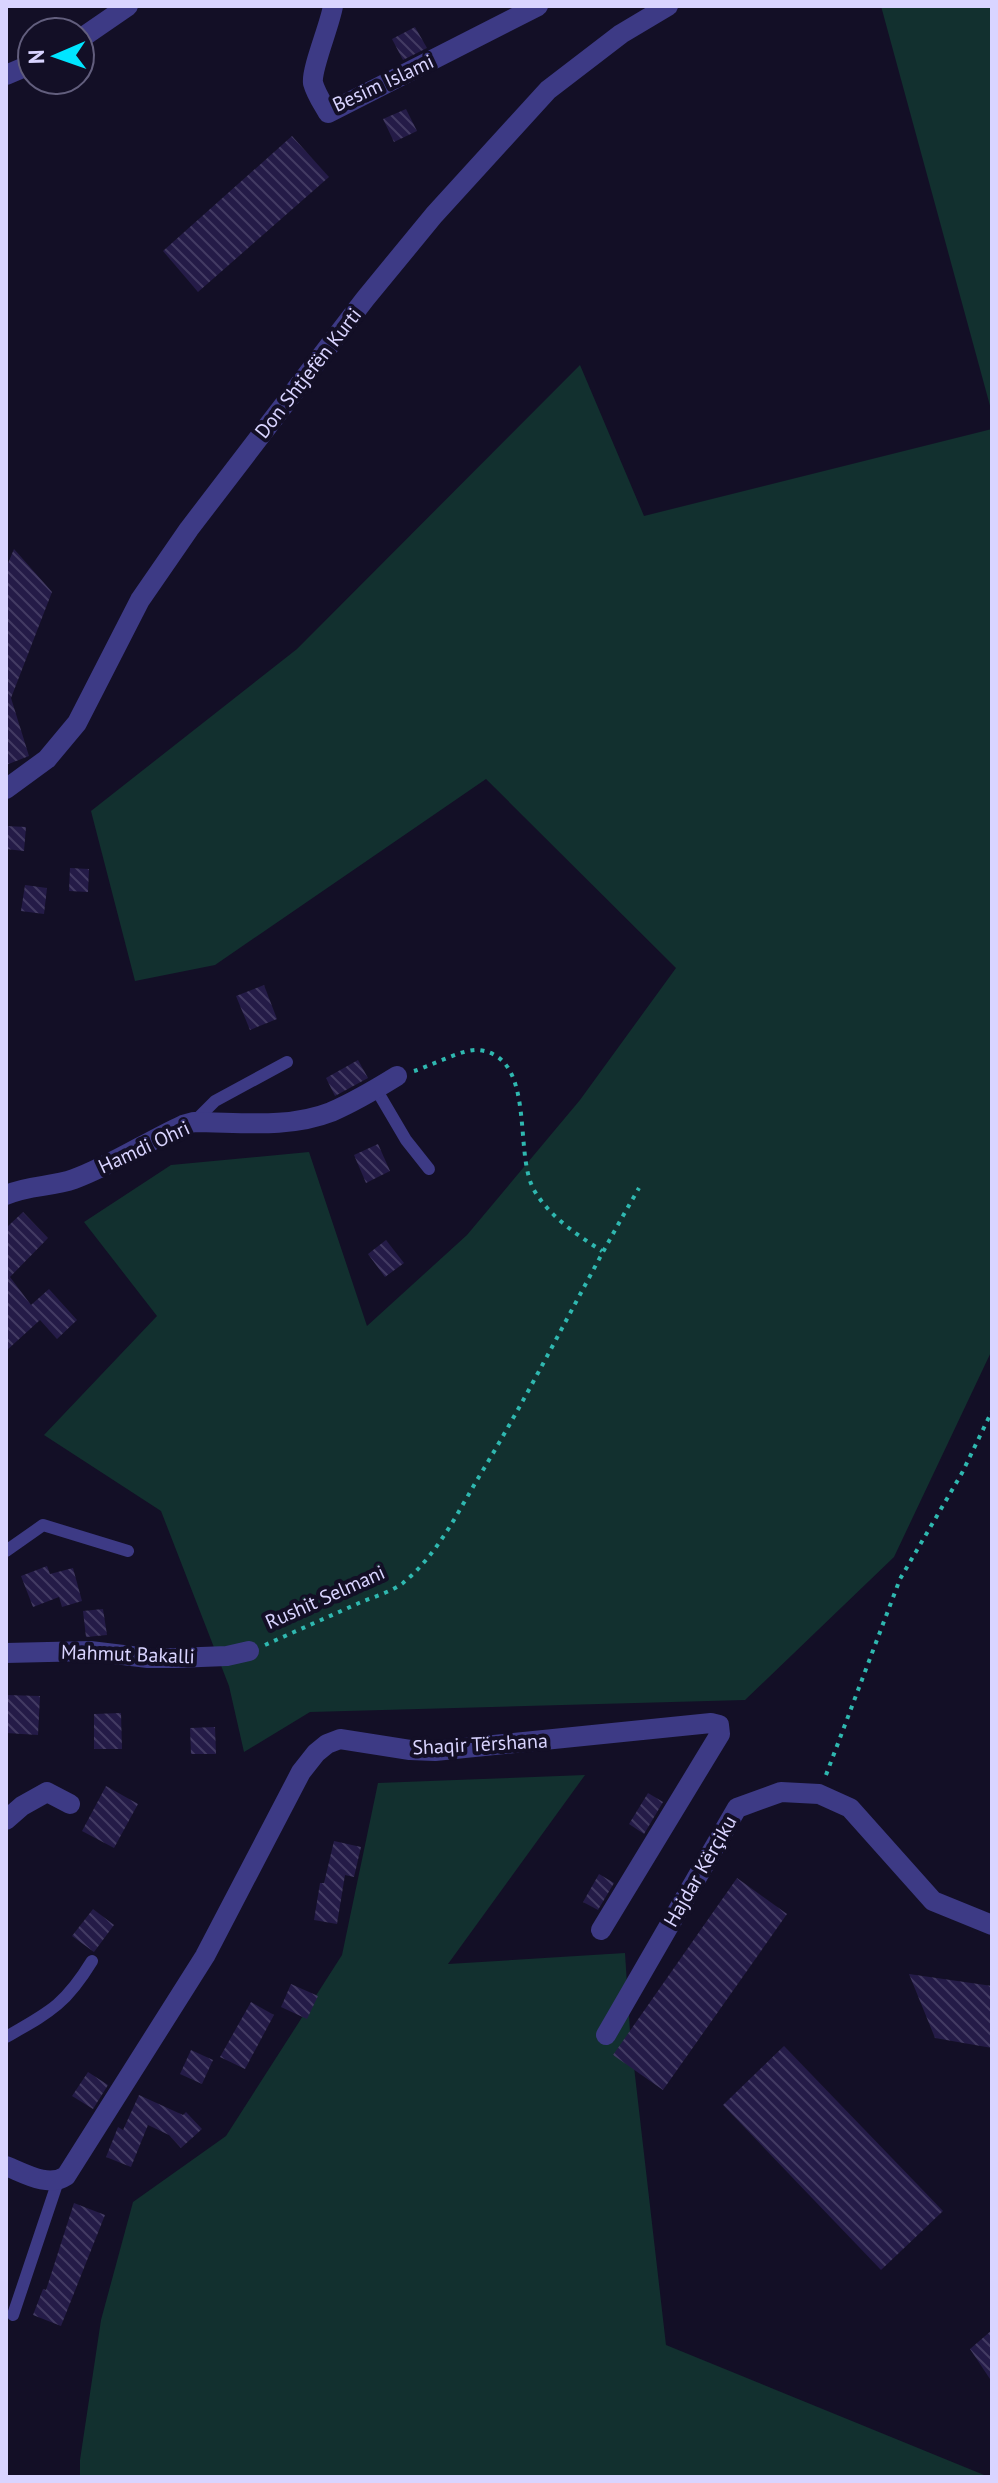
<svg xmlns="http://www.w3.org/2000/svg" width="998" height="2483" font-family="'PT Sans',sans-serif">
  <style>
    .grass { fill: #12302f }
    .building { fill: url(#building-back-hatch) }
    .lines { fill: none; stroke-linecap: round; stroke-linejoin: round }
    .path { stroke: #2fb8b0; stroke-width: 4; stroke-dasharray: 4 6; stroke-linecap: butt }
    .lane { stroke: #3d3a85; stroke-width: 12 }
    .street { stroke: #3d3a85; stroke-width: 20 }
    .labels { text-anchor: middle; stroke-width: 8; stroke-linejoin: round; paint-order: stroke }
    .street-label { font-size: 20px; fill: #d9d4ff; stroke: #130f26 }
  </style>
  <defs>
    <pattern id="building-back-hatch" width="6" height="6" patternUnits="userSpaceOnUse" patternTransform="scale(2)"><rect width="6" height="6" fill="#241b47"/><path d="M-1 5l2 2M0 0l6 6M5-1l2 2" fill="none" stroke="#433b63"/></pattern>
  </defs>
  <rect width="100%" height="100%" fill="#130f26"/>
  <!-- grass -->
  <g class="grass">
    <path d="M881,6H992V413Z"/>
    <path d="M580,365L644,516L992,429V1350L894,1557L745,1700L310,1712L244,1752L229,1686L161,1511L44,1435L157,1316L84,1222L171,1165L309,1152L367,1326L467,1235L580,1100L676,968L486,779L215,965L135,981L91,811L297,649Z"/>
    <path d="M585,1775L448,1964L625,1953L630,2032L666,2345L989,2477H80V2460L101,2320L133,2202L226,2136L342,1955L378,1783Z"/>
  </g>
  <!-- building -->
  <g class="building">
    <path d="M415,27L427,48L403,60L392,39Z"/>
    <path d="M406,109L417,131L394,142L383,119Z"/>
    <path d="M292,136L329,177L198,292L163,251Z"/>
    <path d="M14,549L52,592L11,698L29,756L6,765V568Z"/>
    <path d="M6,826L26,827L24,851L6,849Z"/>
    <path d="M70,868L89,869L88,892L69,891Z"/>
    <path d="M25,885L47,888L44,914L21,911Z"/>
    <path d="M264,985L277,1019L250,1030L236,996Z"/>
    <path d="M358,1060L368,1078L335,1096L326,1078Z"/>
    <path d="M378,1144L390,1171L366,1183L354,1155Z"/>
    <path d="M23,1212L48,1238L10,1277L31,1305L49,1289L77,1320L57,1339L40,1320L6,1351V1228Z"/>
    <path d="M386,1240L404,1263L385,1277L368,1254Z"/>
    <path d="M47,1566L50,1574L73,1568L82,1601L62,1607L59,1597L33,1607L21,1576Z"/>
    <path d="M103,1609L107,1635L86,1637L83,1611Z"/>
    <path d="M6,1695L40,1696L38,1735L6,1733Z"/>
    <path d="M121,1713L122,1749H94V1714Z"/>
    <path d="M215,1727L216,1754H191L190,1728Z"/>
    <path d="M106,1786L138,1804L114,1848L82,1831Z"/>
    <path d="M648,1793L663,1802L644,1834L629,1824Z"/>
    <path d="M334,1841L361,1847L354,1877L345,1875L337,1924L314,1920L320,1883H324Z"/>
    <path d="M599,1874L614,1883L598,1910L583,1902Z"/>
    <path d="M737,1878L787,1914L663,2090L613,2055Z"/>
    <path d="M93,1909L114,1925L94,1952L72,1936Z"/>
    <path d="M909,1974L992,1986V2048L935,2038Z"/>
    <path d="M291,1984L318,1996L307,2019L281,2007Z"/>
    <path d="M251,2002L274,2015L245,2069L220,2057Z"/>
    <path d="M784,2046L943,2211L881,2270L723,2105Z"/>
    <path d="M191,2050L213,2060L202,2084L180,2074Z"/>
    <path d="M88,2072L108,2085L93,2109L72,2096Z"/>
    <path d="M139,2095L183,2115L186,2112L202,2129L181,2148L169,2135L148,2125L131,2167L106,2157L118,2127L123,2130Z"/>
    <path d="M74,2203L105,2215L61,2326L33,2315L43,2289L46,2290Z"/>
    <path d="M992,2330V2382L970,2349Z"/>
  </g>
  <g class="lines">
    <!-- path -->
    <g class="path">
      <path d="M414,1071C431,1066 464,1048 479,1050C537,1057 513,1153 534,1190C549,1216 577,1235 602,1251"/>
      <path d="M265,1645C296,1631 328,1617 359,1603C373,1597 391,1592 403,1583C436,1556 456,1516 477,1480C535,1385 583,1284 639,1188"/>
      <path d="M826,1775L900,1579L962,1473L992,1411"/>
    </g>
    <!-- lane -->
    <g class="lane">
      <path d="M376,1089L406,1140L429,1169"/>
      <path d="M194,1122L215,1101L287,1062"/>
      <path d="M6,1551L43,1525L128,1551"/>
      <path d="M6,2037C50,2012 65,2005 92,1961"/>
      <path d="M13,2315L58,2181"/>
    </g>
    <!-- street -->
    <g class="street">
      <path d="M333,6C330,25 311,69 313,83C316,94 323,104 328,113L538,6"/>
      <path d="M80,39L128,6"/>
      <path d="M6,75L32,64"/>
      <path d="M6,789L47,759L77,723L140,600L189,529L365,299L434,215L548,90L621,34L668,6"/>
      <path d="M6,1195C28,1185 52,1187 74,1179C112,1165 146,1142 183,1125L194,1122C238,1122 288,1129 331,1112C354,1102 376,1089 397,1076"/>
      <path d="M6,1653L90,1651L148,1658H175L227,1656L249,1651"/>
      <path d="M6,1820L22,1806L47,1792L70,1804"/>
      <path d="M606,2035L737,1808L781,1792L819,1794L850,1808L933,1901L992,1925"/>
      <path d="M6,2166C24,2173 48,2188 66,2176L205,1956L301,1772L316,1753L327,1744L340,1739L410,1750L435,1751L711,1723L719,1725L720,1734L601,1930"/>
    </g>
  </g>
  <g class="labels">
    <!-- street labels -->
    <g class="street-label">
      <text transform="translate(383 83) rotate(-25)" y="7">Besim Islami</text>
      <text transform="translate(308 373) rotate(-52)" y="7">Don Shtjefën Kurti</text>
      <text transform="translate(144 1147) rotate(-25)" y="7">Hamdi Ohri</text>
      <text transform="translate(325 1597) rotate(-24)" y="7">Rushit Selmani</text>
      <text transform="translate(128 1654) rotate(2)" y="7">Mahmut Bakalli</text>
      <text transform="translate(480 1744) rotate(-3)" y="7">Shaqir Tërshana</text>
      <text transform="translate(700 1871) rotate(-60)" y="7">Hajdar Kërçiku</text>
    </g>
  </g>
  <!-- border -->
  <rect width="998" height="2483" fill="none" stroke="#d9d4ff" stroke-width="16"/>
  <!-- north arrow -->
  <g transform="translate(56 56) rotate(268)"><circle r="38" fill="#130f26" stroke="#625e7d" stroke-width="2"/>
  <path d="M0-6L14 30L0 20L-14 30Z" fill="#00e5ff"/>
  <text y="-12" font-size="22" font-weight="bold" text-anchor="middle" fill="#d9d4ff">N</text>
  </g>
</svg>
